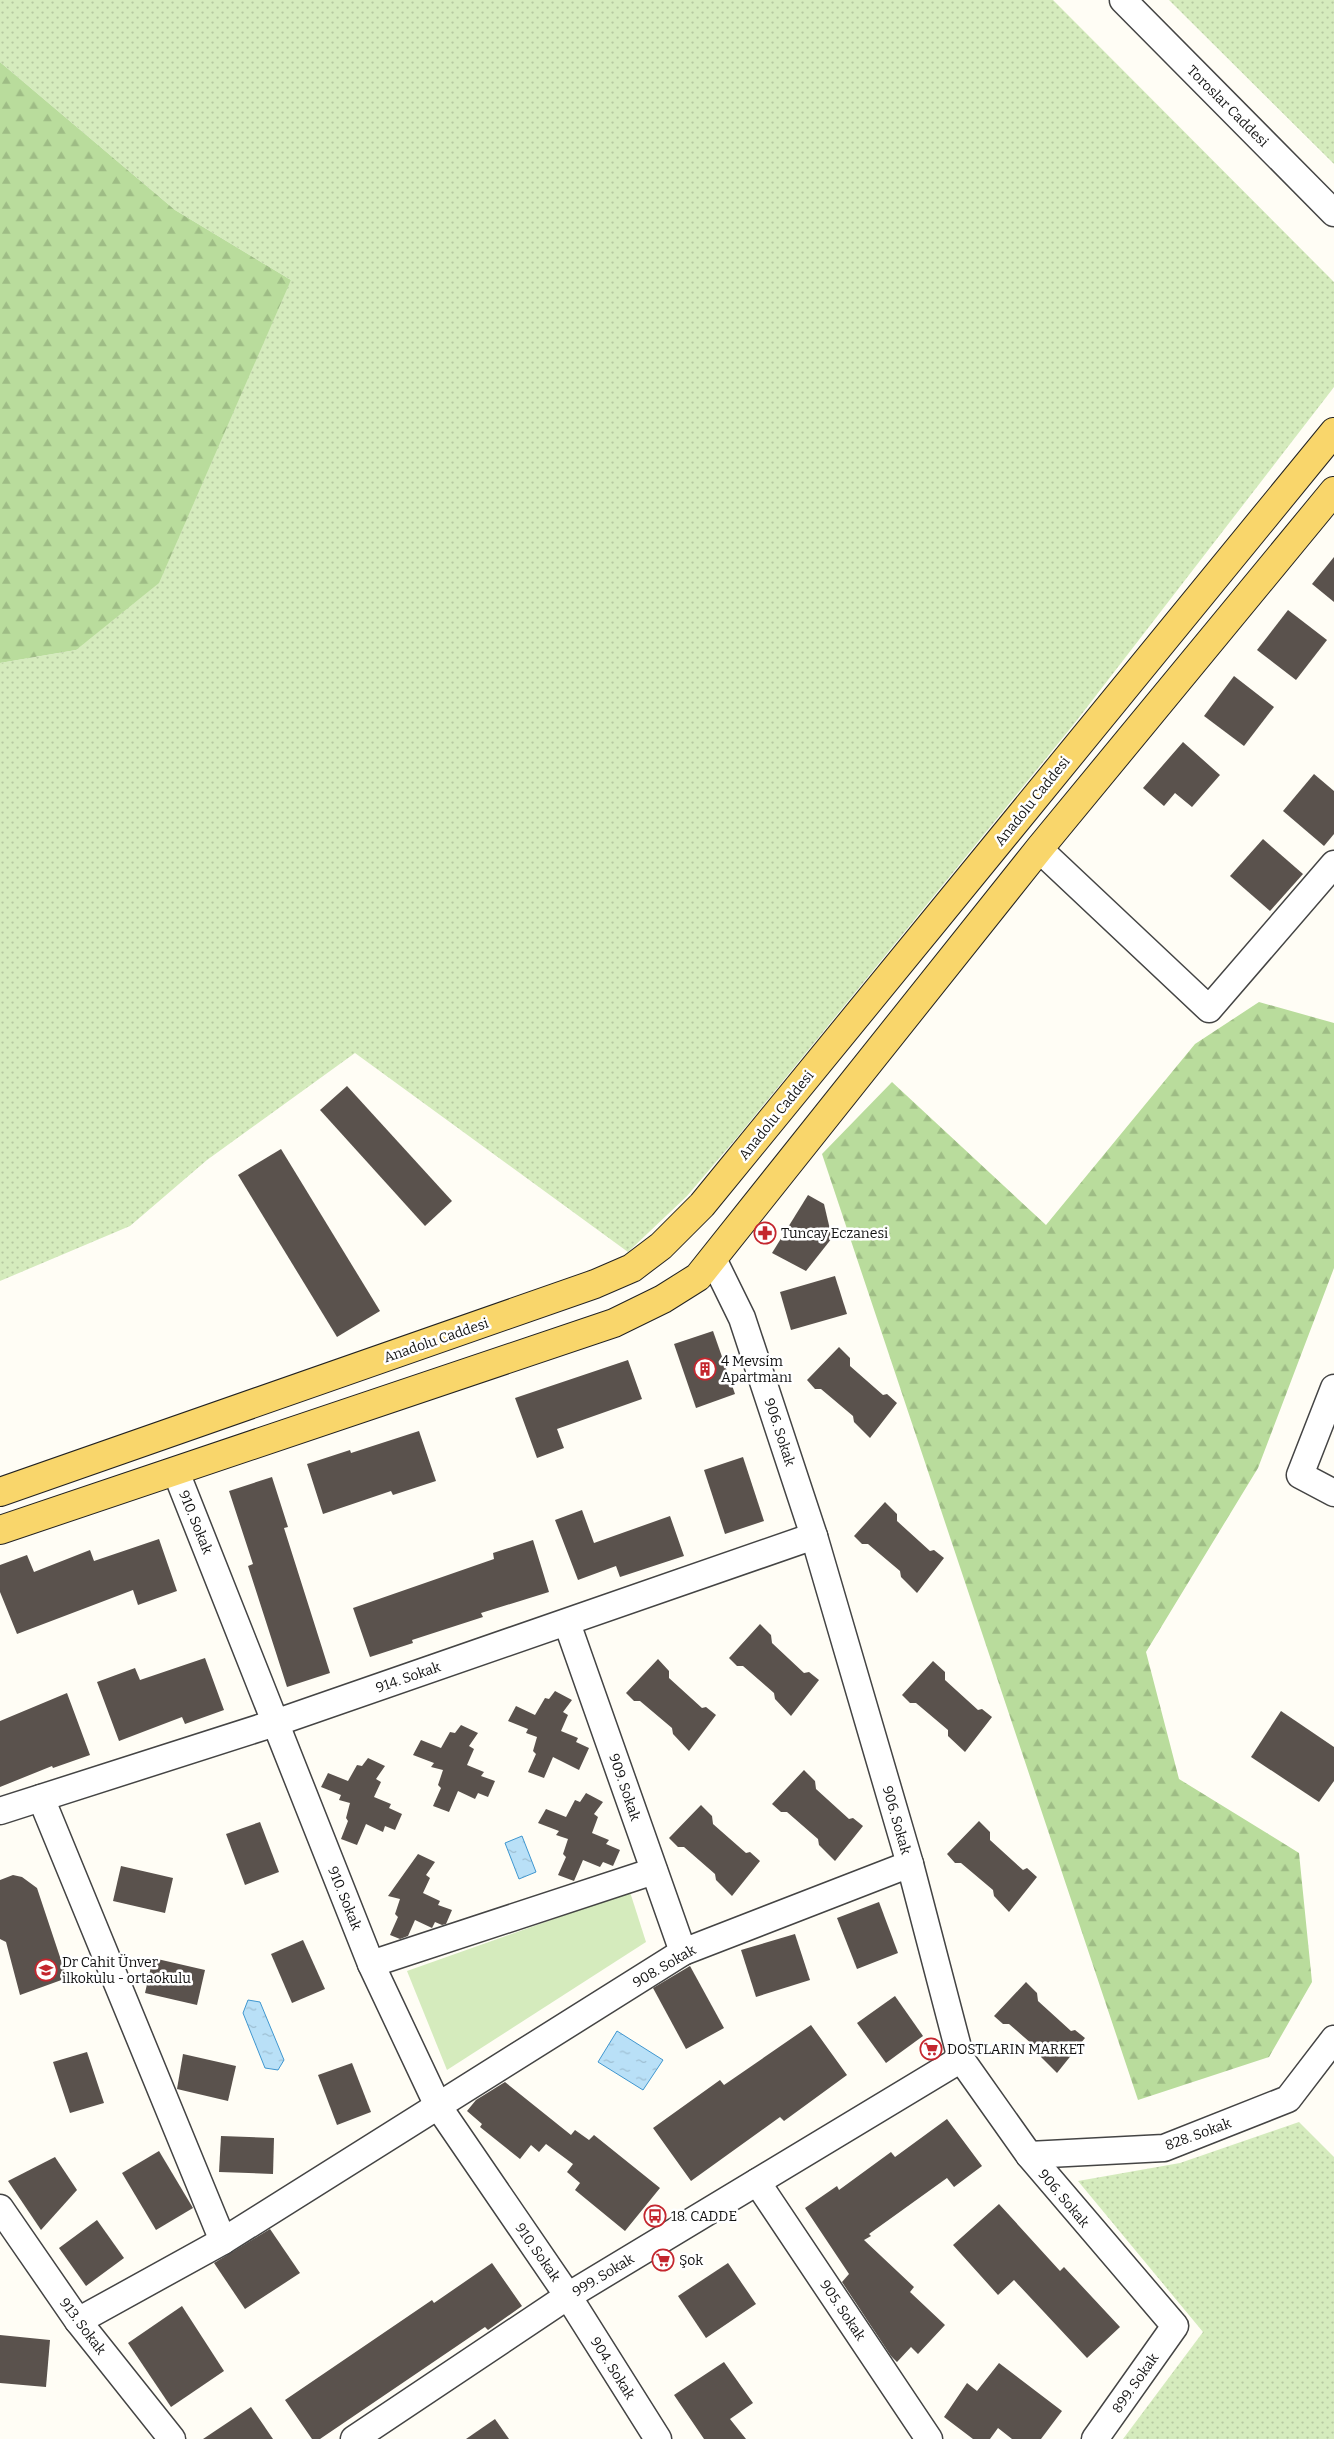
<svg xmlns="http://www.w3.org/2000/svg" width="1334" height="2439" font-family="Bitter,serif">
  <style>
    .grass { fill: url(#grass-dots) }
    .forest { fill: url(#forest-firs) }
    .park { fill: #d5ebbd }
    .water { fill: url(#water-ripples); stroke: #3f96cf }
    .building { fill: #5a524d }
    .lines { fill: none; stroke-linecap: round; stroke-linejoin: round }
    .minor-casing { stroke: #444; stroke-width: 29 }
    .major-casing { stroke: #222; stroke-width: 30 }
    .minor { stroke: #fff; stroke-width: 26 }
    .major { stroke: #f9d66b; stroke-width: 28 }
    .labels { text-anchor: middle; stroke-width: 5; stroke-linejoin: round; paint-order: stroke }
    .street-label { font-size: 14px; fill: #111; stroke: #fff }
    .poi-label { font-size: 14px; fill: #111; stroke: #fff; text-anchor: start }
  </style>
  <defs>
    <pattern id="grass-dots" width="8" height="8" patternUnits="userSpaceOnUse" patternTransform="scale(1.25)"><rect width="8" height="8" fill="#d5ebbd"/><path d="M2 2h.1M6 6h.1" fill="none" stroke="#b6c8a1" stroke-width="1.8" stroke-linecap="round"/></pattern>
    <pattern id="forest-firs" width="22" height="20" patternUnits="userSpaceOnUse" patternTransform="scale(1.25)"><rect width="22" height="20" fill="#b9dc9c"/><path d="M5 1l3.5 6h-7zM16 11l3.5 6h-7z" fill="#9ebc85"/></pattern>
    <pattern id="water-ripples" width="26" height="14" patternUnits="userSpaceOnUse" patternTransform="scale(1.25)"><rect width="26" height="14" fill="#b9e0f7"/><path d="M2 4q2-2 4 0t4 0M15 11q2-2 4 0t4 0" fill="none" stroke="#9ebfd3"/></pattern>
  </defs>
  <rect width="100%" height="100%" fill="#fffdf5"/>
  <!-- grass -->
  <g class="grass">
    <path d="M0,0H1053L1334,282V387L1331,391L1074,724L739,1135L687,1196L628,1252L355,1053L207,1160L130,1226L0,1281V663L76,650L291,280L175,210L0,62Z"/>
    <path d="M1169,0H1334V164Z"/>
    <path d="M1299,2122L1334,2157V2439H1123L1203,2332L1078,2181L1180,2163Z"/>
  </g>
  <!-- forest -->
  <g class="forest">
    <path d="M0,62L175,210L291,280L159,583L76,650L0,663Z"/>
    <path d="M1259,1002L1334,1023V1268L1258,1468L1146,1652L1179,1779L1299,1853L1312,1982L1269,2057L1138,2100L822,1154L892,1082L1046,1225L1195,1044Z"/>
  </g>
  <!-- park -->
  <path class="park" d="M630,1892L646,1942L447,2070L407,1971Z"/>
  <!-- water -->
  <g class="water">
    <path d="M522,1836L536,1872L519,1879L505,1843Z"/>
    <path d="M248,2000L260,2002L284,2060L278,2070L265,2068L243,2013Z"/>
    <path d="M617,2031L663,2060L643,2090L598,2062Z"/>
  </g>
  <!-- building -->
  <g class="building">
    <path d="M1334,557V602L1312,584Z"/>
    <path d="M1288,610L1327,640L1296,680L1257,650Z"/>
    <path d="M1234,676L1274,707L1244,746L1204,716Z"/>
    <path d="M1183,742L1220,775L1192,807L1175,793L1164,806L1143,788Z"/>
    <path d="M1314,774L1334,791V834L1324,846L1283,811Z"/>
    <path d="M1263,839L1303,874L1270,911L1230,876Z"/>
    <path d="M347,1086L452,1201L425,1226L320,1110Z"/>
    <path d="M281,1149L380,1311L337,1337L238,1175Z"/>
    <path d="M808,1195L824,1204L832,1238L806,1271L772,1253Z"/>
    <path d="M835,1276L847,1314L791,1330L780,1292Z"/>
    <path d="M713,1331L735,1394L696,1408L674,1344Z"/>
    <path d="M839,1347L850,1358V1366L883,1395L887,1394L897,1403L870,1438L854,1422L853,1416L821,1389H815L807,1380Z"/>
    <path d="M628,1360L642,1399L557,1429L564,1448L537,1458L515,1398Z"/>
    <path d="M419,1431L436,1481L393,1495L391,1491L323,1514L307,1464L350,1450L351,1453Z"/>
    <path d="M743,1457L764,1521L725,1534L704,1470Z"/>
    <path d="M272,1477L288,1527L284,1528L330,1673L287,1687L248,1566L253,1564L229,1491Z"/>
    <path d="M885,1502L897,1514V1521L930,1551L934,1550L944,1558L917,1593L901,1577L900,1571L868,1544H862L854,1536Z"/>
    <path d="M582,1510L594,1543L670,1516L684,1556L620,1577L616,1566L578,1580L555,1520Z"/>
    <path d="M159,1539L177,1591L138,1605L133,1590L17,1634L0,1592V1565L27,1555L34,1572L90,1550L94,1561Z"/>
    <path d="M533,1540L549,1592L481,1613L483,1617L412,1640L413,1643L370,1657L353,1608L494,1559L493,1553Z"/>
    <path d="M760,1624L771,1635L772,1643L804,1673L809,1672L819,1680L791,1716L775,1699L774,1693L743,1666H737L729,1658Z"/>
    <path d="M205,1658L224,1710L185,1724L182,1717L119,1741L97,1682L135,1668L140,1680Z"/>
    <path d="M658,1659L669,1671V1678L702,1708L706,1707L716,1715L689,1751L673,1734L672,1728L640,1701H634L626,1693Z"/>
    <path d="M933,1661L945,1672V1680L978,1710L982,1709L992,1717L965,1752L948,1736V1730L916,1703H910L902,1695Z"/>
    <path d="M555,1691L572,1700L563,1712L568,1715L561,1731L578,1738L576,1742L589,1748L579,1770L553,1757L544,1778L528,1772L536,1754L533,1751L537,1737L526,1733L528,1729L508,1721L516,1706L535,1715L545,1698L549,1699Z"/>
    <path d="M67,1693L90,1755L53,1768L52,1766L0,1787V1721Z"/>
    <path d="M1281,1711L1334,1747V1781L1319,1802L1251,1757Z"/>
    <path d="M461,1725L478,1733L469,1746L474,1749L467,1765L484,1772L481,1776L495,1781L488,1797L478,1793L475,1799L458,1791L449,1812L433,1806L441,1788L438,1785L443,1770L431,1767L434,1763L413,1755L421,1740L441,1748L450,1732L455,1733Z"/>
    <path d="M368,1758L385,1766L376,1779L381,1782L374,1797L391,1804L389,1808L402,1814L395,1830L385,1826L383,1832L366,1824L357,1845L341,1839L348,1821L346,1818L350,1803L339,1800L341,1795L321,1787L328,1773L348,1781L357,1765L362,1766Z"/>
    <path d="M804,1770L815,1781L816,1789L849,1819L853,1818L863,1826L835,1861L819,1845L818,1839L787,1812H781L772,1804Z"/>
    <path d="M586,1793L603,1802L594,1814L598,1817L592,1833L609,1840L606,1844L620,1850L613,1866L603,1862L600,1867L583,1860L574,1881L558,1875L566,1857L563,1854L568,1839L556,1835L559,1831L538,1823L546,1809L566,1817L575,1800L580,1802Z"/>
    <path d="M701,1805L712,1816L713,1824L746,1853L750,1852L760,1861L732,1896L716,1880L715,1874L684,1847H678L669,1838Z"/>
    <path d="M979,1821L990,1832V1840L1023,1870L1027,1868L1037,1877L1009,1912L994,1896L993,1890L961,1863H955L947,1854Z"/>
    <path d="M260,1822L279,1872L245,1885L226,1834Z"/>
    <path d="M418,1854L435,1862L426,1875L430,1878L423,1893L440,1901L438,1905L452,1910L446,1924L442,1925L435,1922L432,1928L415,1920L408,1936L400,1939L390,1935L398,1917L395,1914L400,1899L388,1896Z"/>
    <path d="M121,1866L173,1878L165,1913L113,1901Z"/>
    <path d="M13,1875L22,1877L37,1888L67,1978L20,1995L6,1942L0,1939V1880Z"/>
    <path d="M879,1902L898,1953L857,1969L837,1918Z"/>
    <path d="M795,1934L810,1980L756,1997L741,1950Z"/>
    <path d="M303,1940L325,1989L292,2003L271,1954Z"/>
    <path d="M153,1958L205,1970L197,2005L145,1993Z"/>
    <path d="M690,1966L724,2028L686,2049L653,1988Z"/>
    <path d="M1026,1982L1037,1993L1038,2001L1071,2031L1075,2030L1085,2038L1057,2073L1041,2057L1040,2051L1009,2024H1003L994,2016Z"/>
    <path d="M895,1996L923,2036L886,2063L857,2023Z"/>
    <path d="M811,2025L847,2075L784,2121L780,2117L691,2181L653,2128L720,2080L724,2085Z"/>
    <path d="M87,2052L104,2103L70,2113L53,2062Z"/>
    <path d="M183,2054L236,2066L228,2101L177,2089Z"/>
    <path d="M352,2063L371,2112L337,2125L318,2075Z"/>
    <path d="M505,2082L571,2135L575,2130L589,2140L594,2135L660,2188L625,2231L575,2190L580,2183L567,2172L573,2164L546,2144L539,2152L531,2145L520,2159L480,2127L482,2124L467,2111L476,2100Z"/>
    <path d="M947,2119L982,2166L954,2187L947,2178L869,2234L871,2236L864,2240L914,2287L910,2292L945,2325L918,2354L911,2347L897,2362L891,2356L842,2282L849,2274L805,2208L837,2186L839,2190L891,2152L895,2157Z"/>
    <path d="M221,2136L274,2138L273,2174L219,2172Z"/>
    <path d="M159,2151L193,2208L156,2230L122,2173Z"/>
    <path d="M55,2157L77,2190L41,2230L8,2181Z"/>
    <path d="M999,2204L1060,2271L1064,2267L1120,2327L1087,2358L1014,2280L998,2295L953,2245Z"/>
    <path d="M97,2220L124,2258L86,2286L59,2248Z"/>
    <path d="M270,2229L300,2273L245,2309L214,2263Z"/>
    <path d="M492,2263L522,2306L488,2330L485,2327L320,2439H312L285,2400L432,2300L434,2303Z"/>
    <path d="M728,2263L756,2304L706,2338L678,2296Z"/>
    <path d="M182,2306L224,2371L171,2407L128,2343Z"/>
    <path d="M0,2335L50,2340L46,2387L0,2383Z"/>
    <path d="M724,2362L753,2403L730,2419L746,2439H704L674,2395Z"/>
    <path d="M999,2363L1062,2411L1041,2439H1012L998,2428L990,2439H973L944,2417L967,2383L977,2391Z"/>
    <path d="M251,2407L273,2439H203Z"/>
    <path d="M495,2419L509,2439H466Z"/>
  </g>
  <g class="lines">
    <!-- minor casing -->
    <g class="minor-casing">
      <g id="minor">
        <path d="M1123,0L1334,213"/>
        <path d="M1039,849L1209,1009L1334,864"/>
        <path d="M714,1261L742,1318L814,1536L910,1864L961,2059L1029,2155L1175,2326L1095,2439"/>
        <path d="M1334,1388L1300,1475L1334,1493"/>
        <path d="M176,1472L371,1964L438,2106L568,2296L658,2439"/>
        <path d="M567,1623L683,1952"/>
        <path d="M41,1798L223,2241"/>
        <path d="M0,1811L275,1723L814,1536"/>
        <path d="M371,1964L654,1871"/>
        <path d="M1029,2155L1164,2148L1288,2099L1334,2039"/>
        <path d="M757,2182L929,2439"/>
        <path d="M0,2208L78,2321L172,2439"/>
        <path d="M78,2321L223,2241L683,1952L910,1864"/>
        <path d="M354,2439L568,2296L961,2059"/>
      </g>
    </g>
    <!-- major casing -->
    <g class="major-casing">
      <g id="major">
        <path d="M0,1492L595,1284L632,1268L661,1246L702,1205L1334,432"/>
        <path d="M0,1530L614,1323L663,1299L698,1277L1039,849L1334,491"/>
      </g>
    </g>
    <!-- minor -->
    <use href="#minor" class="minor"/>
    <!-- major -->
    <use href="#major" class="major"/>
  </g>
  <!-- icons -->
  <defs>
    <g id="pharmacy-ring" transform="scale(1.125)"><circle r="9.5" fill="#fff" stroke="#c4262e" stroke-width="1.5"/><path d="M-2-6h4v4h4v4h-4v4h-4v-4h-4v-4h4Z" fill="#c4262e"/></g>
    <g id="building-ring" transform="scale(1.125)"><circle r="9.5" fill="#fff" stroke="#c4262e" stroke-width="1.5"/><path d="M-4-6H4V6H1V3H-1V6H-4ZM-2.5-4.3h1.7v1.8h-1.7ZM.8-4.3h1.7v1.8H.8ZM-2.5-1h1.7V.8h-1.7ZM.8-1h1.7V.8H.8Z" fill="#c4262e"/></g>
    <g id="school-ring" transform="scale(1.125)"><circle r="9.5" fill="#fff" stroke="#c4262e" stroke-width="1.5"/><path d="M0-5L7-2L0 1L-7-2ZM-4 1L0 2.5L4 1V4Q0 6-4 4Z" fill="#c4262e"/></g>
    <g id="supermarket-ring" transform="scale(1.125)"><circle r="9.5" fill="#fff" stroke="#c4262e" stroke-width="1.5"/><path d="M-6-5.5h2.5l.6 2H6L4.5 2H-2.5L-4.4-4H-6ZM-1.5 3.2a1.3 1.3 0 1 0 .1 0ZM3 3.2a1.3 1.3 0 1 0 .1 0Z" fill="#c4262e"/></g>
    <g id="bus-ring" transform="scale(1.125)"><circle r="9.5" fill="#fff" stroke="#c4262e" stroke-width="1.5"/><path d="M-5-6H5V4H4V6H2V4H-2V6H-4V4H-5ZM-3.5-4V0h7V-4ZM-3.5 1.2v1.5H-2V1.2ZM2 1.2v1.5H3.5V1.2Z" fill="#c4262e"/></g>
  </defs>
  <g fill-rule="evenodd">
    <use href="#pharmacy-ring" x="765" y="1233"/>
    <use href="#building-ring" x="705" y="1369"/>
    <use href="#school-ring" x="46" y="1970"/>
    <use href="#supermarket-ring" x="931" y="2049"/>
    <use href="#bus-ring" x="655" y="2216"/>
    <use href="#supermarket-ring" x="663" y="2260"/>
  </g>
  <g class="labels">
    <!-- street labels -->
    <g class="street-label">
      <text transform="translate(1228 106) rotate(45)" y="5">Toroslar Caddesi</text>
      <text transform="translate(1032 801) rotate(-51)" y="5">Anadolu Caddesi</text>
      <text transform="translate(776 1115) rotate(-51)" y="5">Anadolu Caddesi</text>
      <text transform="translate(436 1340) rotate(-19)" y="5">Anadolu Caddesi</text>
      <text transform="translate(780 1432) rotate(72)" y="5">906. Sokak</text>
      <text transform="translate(196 1522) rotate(68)" y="5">910. Sokak</text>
      <text transform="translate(408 1677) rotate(-19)" y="5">914. Sokak</text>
      <text transform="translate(625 1787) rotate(71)" y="5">909. Sokak</text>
      <text transform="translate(897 1820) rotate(74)" y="5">906. Sokak</text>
      <text transform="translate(345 1898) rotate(68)" y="5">910. Sokak</text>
      <text transform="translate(664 1966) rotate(-30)" y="5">908. Sokak</text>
      <text transform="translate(1198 2134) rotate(-20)" y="5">828. Sokak</text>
      <text transform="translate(1064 2198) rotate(50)" y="5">906. Sokak</text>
      <text transform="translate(538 2252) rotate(55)" y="5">910. Sokak</text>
      <text transform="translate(603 2275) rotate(-31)" y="5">999. Sokak</text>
      <text transform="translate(843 2310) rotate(56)" y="5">905. Sokak</text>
      <text transform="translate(83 2326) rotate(53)" y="5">913. Sokak</text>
      <text transform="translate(613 2368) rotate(58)" y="5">904. Sokak</text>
      <text transform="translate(1135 2383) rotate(-55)" y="5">899. Sokak</text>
    </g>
    <!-- poi labels -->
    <g class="poi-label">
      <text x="781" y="1238">Tuncay Eczanesi</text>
      <text x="721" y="1366">4 Mevsim<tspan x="721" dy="16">Apartmanı</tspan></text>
      <text x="62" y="1967">Dr Cahit Ünver<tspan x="62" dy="16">ilkokulu - ortaokulu</tspan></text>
      <text x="947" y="2054">DOSTLARIN MARKET</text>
      <text x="671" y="2221">18. CADDE</text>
      <text x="679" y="2265">Şok</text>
    </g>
  </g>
</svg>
